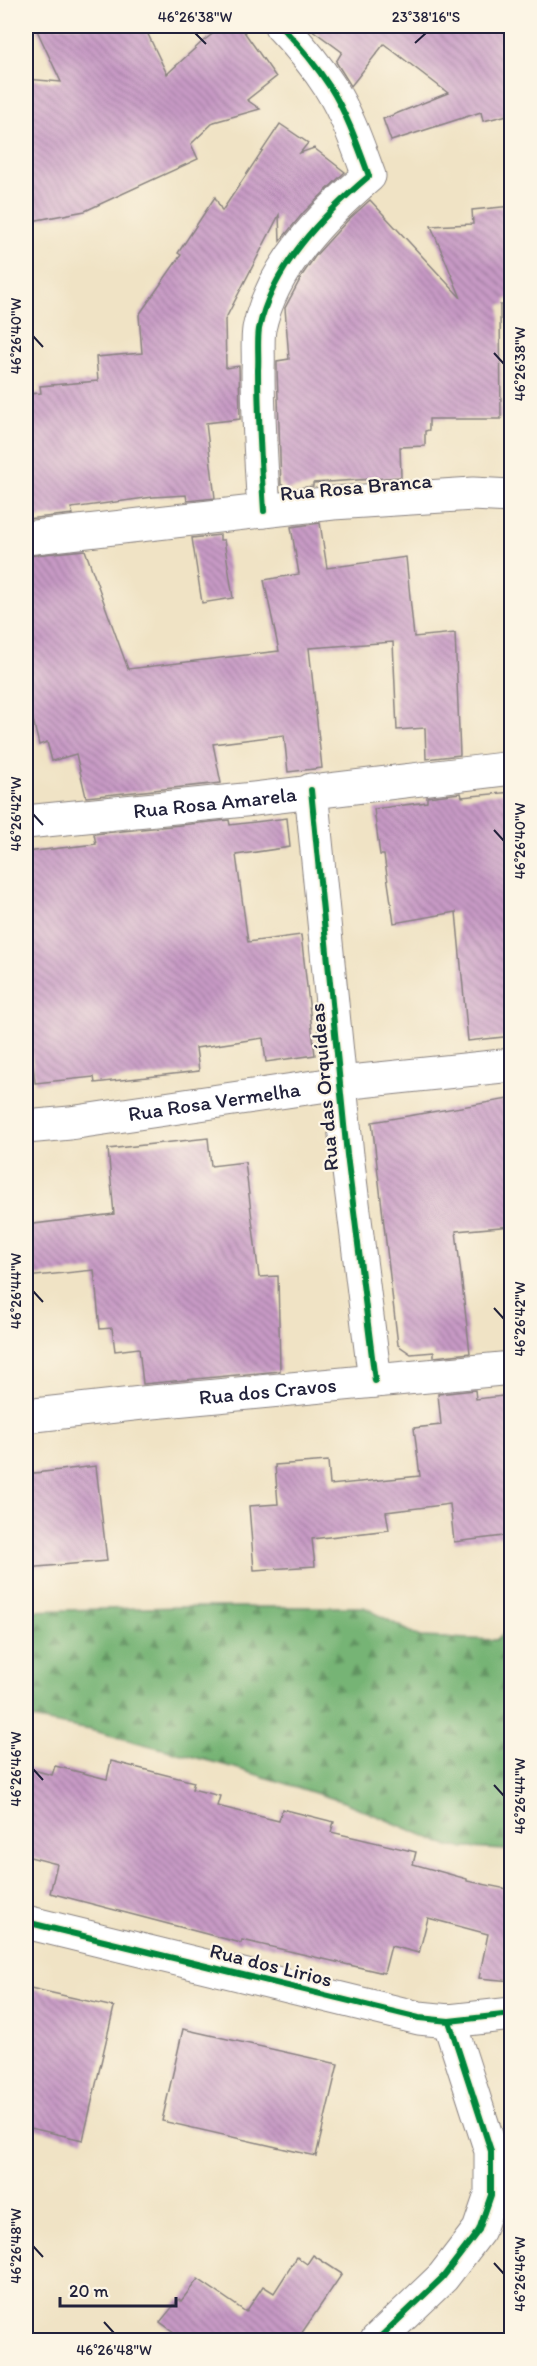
<svg xmlns="http://www.w3.org/2000/svg" width="537" height="2366" font-family="Itim,sans-serif">
  <style>
    .forest { fill: url(#forest-firs); stroke: #4c6b58; stroke-width: 1.5 }
    .building { fill: url(#building-back-hatch) }
    .lines { fill: none; stroke-linecap: round; stroke-linejoin: round }
    .minor-casing { stroke: #898280; stroke-width: 35 }
    .minor { stroke: #fff; stroke-width: 33 }
    .cycleway-casing { stroke: #fcf5e5; stroke-width: 10 }
    .cycleway { stroke: #00873e; stroke-width: 6 }
    .ticks { fill: none; stroke: #22223b; stroke-width: 2 }
    .labels { text-anchor: middle; stroke-width: 4.5; stroke-linejoin: round; paint-order: stroke }
    .street-label { font-size: 21px; fill: #22223b; stroke: #fcf5e5 }
    .neatline { fill: none; stroke: #22223b; stroke-width: 2 }
    .ticks-label { font-size: 15px; text-anchor: middle; fill: #22223b }
  </style>
  <defs>
    <pattern id="forest-firs" width="22" height="20" patternUnits="userSpaceOnUse" patternTransform="scale(1.5)"><rect width="22" height="20" fill="#76b474"/><path d="M5 1l3.5 6h-7zM16 11l3.5 6h-7z" fill="#609260"/></pattern>
    <pattern id="building-back-hatch" width="6" height="6" patternUnits="userSpaceOnUse" patternTransform="scale(1.5)"><rect width="6" height="6" fill="#c79ac5"/><path d="M-1 5l2 2M0 0l6 6M5-1l2 2" fill="none" stroke="#a17da1"/></pattern>
  </defs>
  <rect width="100%" height="100%" fill="#fcf5e5"/>
  <filter id="ink" filterUnits="userSpaceOnUse"><feTurbulence type="fractalNoise" baseFrequency=".0167" numOctaves="2"/><feDisplacementMap in="SourceGraphic" scale="12" xChannelSelector="R" yChannelSelector="G"/><feConvolveMatrix kernelMatrix="1 2 1 2 8 2 1 2 1" color-interpolation-filters="sRGB"/></filter>
  <filter id="wash" filterUnits="userSpaceOnUse"><feTurbulence type="fractalNoise" baseFrequency=".008" numOctaves="4" result="noise"/><feDisplacementMap in="SourceGraphic" scale="24" xChannelSelector="R" yChannelSelector="G"/><feGaussianBlur stdDeviation="1.35" result="paint"/><feColorMatrix in="noise" values="0 0 0 0 0 0 0 0 0 0 0 0 0 0 0 0 0 1.4 0 .05"/><feComposite in="paint" operator="in"/></filter>
  <g filter="url(#wash)">
    <rect width="100%" height="100%" fill="#f0e3c5"/>
    <!-- forest -->
    <path class="forest" d="M181,1607H364L420,1637L496,1640L511,1627V1849L505,1850L451,1847L344,1802L232,1767L90,1730L26,1718V1611Z"/>
    <g id="blocks">
      <!-- building -->
      <g class="building">
        <path d="M35,26H144L167,74L202,42L223,26H240L276,77L247,100L260,109L214,122L191,144L198,159L85,211L26,222V79L61,82Z"/>
        <path d="M307,26H512V114L483,121L481,112L391,141L383,119L448,93L384,44L351,86L336,62L342,52Z"/>
        <path d="M280,124L308,143L300,153L314,148L345,172L304,212L280,241L279,215L225,320L226,368L239,366L240,419L206,423L215,498L187,501L186,495L153,497L71,508L73,514L26,519V394L41,393L40,386L98,381L96,357L142,353L139,315L181,255L178,253L215,197L222,211Z"/>
        <path d="M370,200L461,298L431,226L473,224L472,210L512,206V299H506V305H500L501,419H429V430L425,431V446L400,447L401,477L313,483V486L285,490L284,485H281L277,370V361L289,359L285,308L303,274L316,255L347,221Z"/>
        <path d="M320,523L327,568L406,557L414,637L455,633L460,755L426,759L425,728L397,730L393,642L309,648L322,768L288,772L284,735L213,744L221,783L86,797L76,754L52,761L47,742L39,745L26,691V556L85,550L128,669L279,651L264,580L299,574L291,527Z"/>
        <path d="M220,535V540H224L233,598L202,603L192,538Z"/>
        <path d="M512,792V1036L468,1041L456,912L394,923L384,855H380L374,809L427,802V797L461,793L462,797Z"/>
        <path d="M287,818L290,847L236,855L248,942L301,935L315,1055L266,1062L263,1038L196,1048L199,1071L95,1083L94,1077L35,1083L28,1025H26V852L96,844L94,834L229,820L230,825Z"/>
        <path d="M508,1099L512,1135V1226L456,1231L470,1353L434,1357V1352L411,1354L398,1345L372,1122Z"/>
        <path d="M208,1138L211,1166L245,1162L259,1277L278,1276L280,1371L143,1384L139,1348L115,1351L112,1328L100,1329L94,1270L26,1277V1225L114,1214L108,1149Z"/>
        <path d="M475,1390L476,1399L512,1395V1535L454,1542L450,1504L386,1512L389,1530L312,1539L315,1566L254,1570L249,1506L278,1504L275,1465L328,1461L330,1485L420,1476L414,1428L441,1425L438,1394Z"/>
        <path d="M96,1466L107,1561L26,1568V1474Z"/>
        <path d="M111,1761L194,1782L192,1789L220,1796L217,1806L279,1821L282,1809L334,1822L331,1832L416,1852L413,1864L467,1879V1881L512,1890V1981L479,1978L488,1934L428,1918L419,1953L391,1946L384,1973L242,1940L241,1943L50,1893L57,1864L26,1856V1768L52,1775L55,1766L107,1779Z"/>
        <path d="M26,1987L114,2007L83,2140L26,2127Z"/>
        <path d="M183,2029L338,2064L316,2156L162,2121Z"/>
        <path d="M313,2255L342,2274L297,2340H185L160,2322L179,2299L181,2301L198,2279L246,2312L263,2286L274,2293L297,2257L307,2264Z"/>
      </g>
    </g>
  </g>
  <g filter="url(#ink)">
    <use href="#blocks" fill-opacity="0" stroke="#898280" stroke-width="1.5"/>
    <g class="lines">
      <!-- minor casing -->
      <g class="minor-casing">
        <g id="minor">
          <path d="M264,511C261,464 258,417 258,370C259,357 257,342 259,329C272,267 323,215 369,176C358,146 347,114 330,87C316,65 299,45 281,26"/>
          <path d="M26,538L333,503L473,494L512,496"/>
          <path d="M311,790L347,1155L375,1381"/>
          <path id="s1" d="M26,822L254,799L512,768"/>
          <path id="s2" d="M26,1127L70,1123L341,1083L512,1065"/>
          <path id="s3" d="M26,1416L142,1403L512,1368"/>
          <path d="M26,1922L419,2018L449,2021L512,2014"/>
          <path d="M377,2340L443,2277L479,2230L491,2195V2151L449,2021"/>
        </g>
      </g>
      <!-- minor -->
      <use href="#minor" class="minor"/>
      <!-- cycleway casing -->
      <g class="cycleway-casing">
        <g id="cycleway">
          <path d="M264,511C261,464 258,417 258,370C259,357 257,342 259,329C272,267 323,215 369,176C358,146 347,114 330,87C316,65 299,45 281,26"/>
          <path d="M311,790L347,1155L375,1381"/>
          <path d="M26,1922L419,2018L449,2021L512,2014"/>
          <path d="M377,2340L443,2277L479,2230L491,2195V2151L449,2021"/>
        </g>
      </g>
      <!-- cycleway -->
      <use href="#cycleway" class="cycleway"/>
    </g>
  </g>
  <!-- ticks -->
  <path class="ticks" d="M195,33L206,44M415,43L426,33M33,336L43,347M494,353L504,364M33,814L43,825M494,830L504,841M33,1291L43,1302M494,1308L504,1319M33,1769L43,1780M494,1785L504,1796M33,2246L43,2257M494,2263L504,2274M104,2322L114,2333"/>
  <g class="labels">
    <!-- street labels -->
    <g class="street-label">
      <text transform="translate(356 487) rotate(-5)" y="7">Rua Rosa Branca</text>
      <text dy="7" stroke="none"><textPath href="#s1" startOffset="190">Rua Rosa Amarela</textPath></text>
      <text transform="translate(324 1087) rotate(-95)" y="7">Rua das Orquídeas</text>
      <text dy="7" stroke="none"><textPath href="#s2" startOffset="190">Rua Rosa Vermelha</textPath></text>
      <text dy="7" stroke="none"><textPath href="#s3" startOffset="243">Rua dos Cravos</textPath></text>
      <text transform="translate(271 1965) rotate(14)" y="7">Rua dos Lirios</text>
    </g>
  </g>
  <!-- margin -->
  <rect width="537" height="2366" fill="none" stroke="#fcf5e5" stroke-width="66"/>
  <!-- scale -->
  <path d="M60 2297v9h116v-9" fill="none" stroke="#22223b" stroke-width="3"/>
  <text x="69" y="2297" font-size="18" fill="#22223b" stroke="#fcf5e5" stroke-width="4.5" paint-order="stroke">20 m</text>
  <rect x="33" y="33" width="471" height="2300" class="neatline"/>
  <g class="ticks-label">
    <text x="195" y="22">46°26'38"W</text>
    <text x="426" y="22">23°38'16"S</text>
    <text transform="translate(16 336) rotate(-90)" y="5">46°26'40"W</text>
    <text transform="translate(520 364) rotate(-90)" y="5">46°26'38"W</text>
    <text transform="translate(16 814) rotate(-90)" y="5">46°26'42"W</text>
    <text transform="translate(520 841) rotate(-90)" y="5">46°26'40"W</text>
    <text transform="translate(16 1291) rotate(-90)" y="5">46°26'44"W</text>
    <text transform="translate(520 1319) rotate(-90)" y="5">46°26'42"W</text>
    <text transform="translate(16 1769) rotate(-90)" y="5">46°26'46"W</text>
    <text transform="translate(520 1796) rotate(-90)" y="5">46°26'44"W</text>
    <text transform="translate(16 2246) rotate(-90)" y="5">46°26'48"W</text>
    <text transform="translate(520 2274) rotate(-90)" y="5">46°26'46"W</text>
    <text x="114" y="2355">46°26'48"W</text>
  </g>
</svg>
